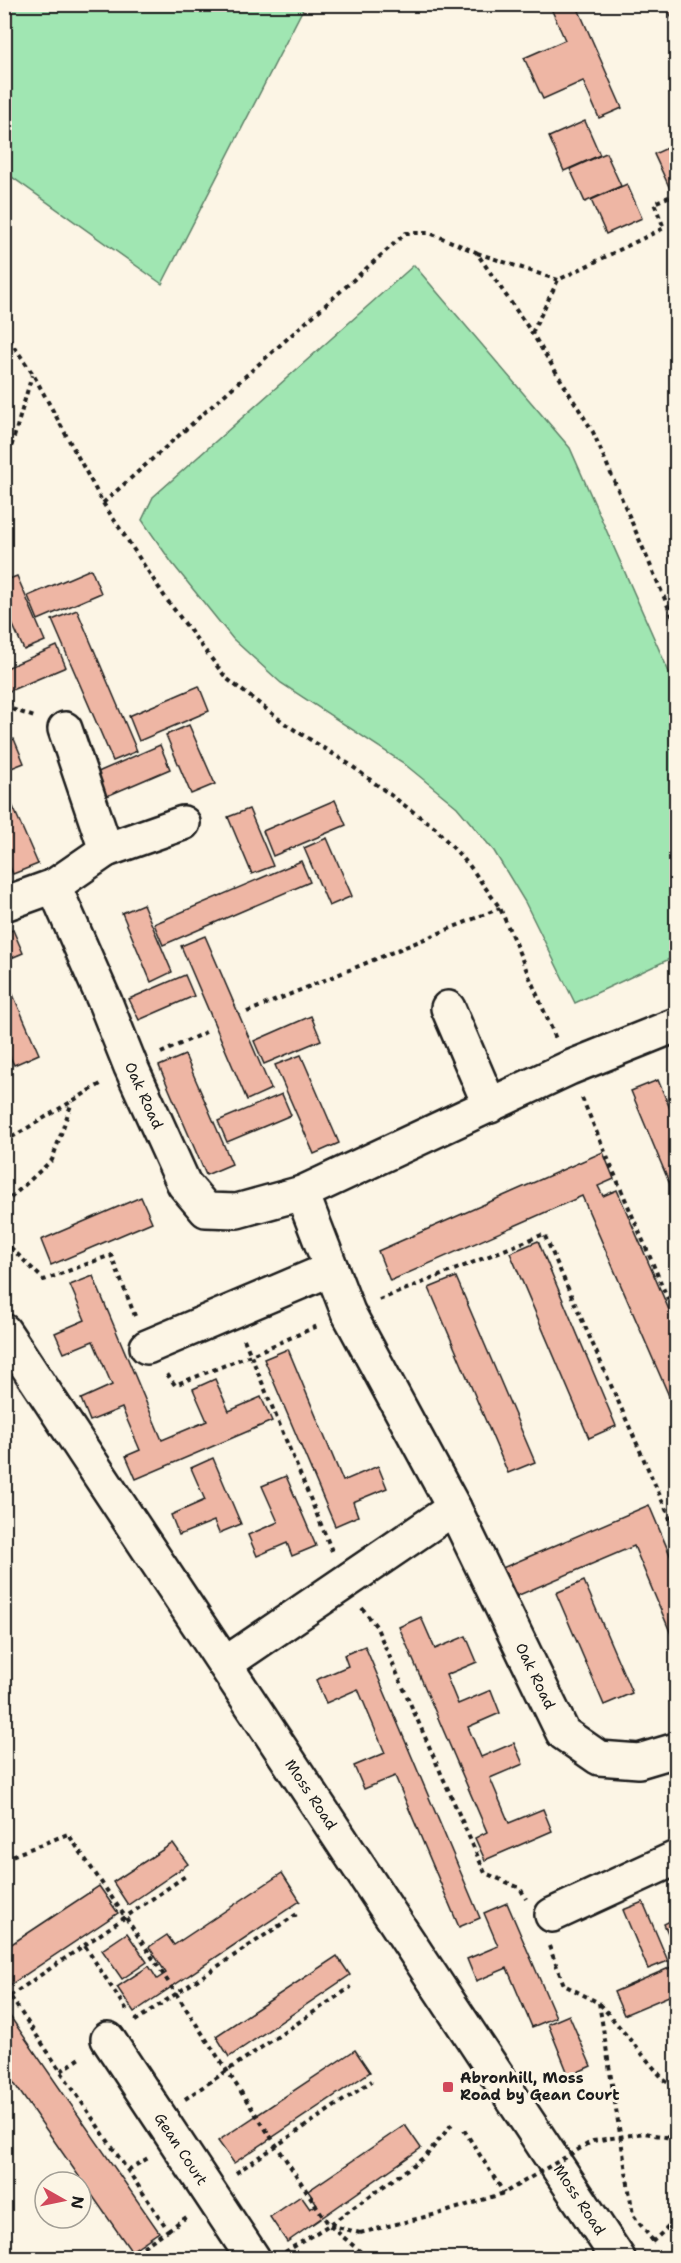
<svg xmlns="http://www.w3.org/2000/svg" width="681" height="2263" font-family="'Shantell Sans',sans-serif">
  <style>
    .green { fill: #a0e6b2; stroke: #5e8167; stroke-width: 1.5 }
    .building { fill: #eeb6a4; stroke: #1c1c1c; stroke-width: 1.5 }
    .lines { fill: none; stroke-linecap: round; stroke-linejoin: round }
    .minor-casing { stroke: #1c1c1c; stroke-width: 38 }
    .path { stroke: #1c1c1c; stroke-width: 4; stroke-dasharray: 4.5 4.5; stroke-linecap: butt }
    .minor { stroke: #fcf5e5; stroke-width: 33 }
    .path-bridge { stroke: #1c1c1c; stroke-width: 4; stroke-dasharray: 4.5 4.5; stroke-linecap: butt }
    .poi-dot { fill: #d1495b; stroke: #fcf5e5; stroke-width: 2 }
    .labels { text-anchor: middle; stroke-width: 6; stroke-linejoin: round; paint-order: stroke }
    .street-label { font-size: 15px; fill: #1c1c1c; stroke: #fcf5e5 }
    .poi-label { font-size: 15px; font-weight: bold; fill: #1c1c1c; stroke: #fcf5e5; text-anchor: start }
  </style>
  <rect width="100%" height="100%" fill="#fcf5e5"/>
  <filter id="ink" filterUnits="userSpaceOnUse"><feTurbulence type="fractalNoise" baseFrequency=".0167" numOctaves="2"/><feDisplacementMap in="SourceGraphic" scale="12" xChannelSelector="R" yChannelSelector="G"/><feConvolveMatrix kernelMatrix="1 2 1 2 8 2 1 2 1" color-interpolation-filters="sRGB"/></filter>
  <g filter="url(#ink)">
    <!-- green -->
    <g class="green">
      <path d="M5,4L305,5L162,284L5,172Z"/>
      <path d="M414,265L570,448L676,688V956L575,1003L525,902L494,851L457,807L402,762L281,683L233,639L172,563L142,520L153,497Z"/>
    </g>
    <!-- building -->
    <g class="building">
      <path d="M549,4H576L622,108L599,118L583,81L543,99L524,58L565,40Z"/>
      <path d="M666,4H676V29Z"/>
      <path d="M585,121L600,155L564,171L549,137Z"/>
      <path d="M676,144V188L671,191L654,154Z"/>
      <path d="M606,153L621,186L585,202L570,169Z"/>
      <path d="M627,184L642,218L606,234L591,200Z"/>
      <path d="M91,569L101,593L38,620L28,596Z"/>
      <path d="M17,576L45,641L24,650L4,605V581Z"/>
      <path d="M77,610L137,751L113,761L52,620Z"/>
      <path d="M57,646L66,667L7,692L4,687V669Z"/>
      <path d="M199,686L209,711L139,741L129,716Z"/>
      <path d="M189,725L215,784L191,794L166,735Z"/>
      <path d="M14,739L24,763L4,771V743Z"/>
      <path d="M160,745L170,769L93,802L82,779Z"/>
      <path d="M4,786L38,864L13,874L4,854Z"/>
      <path d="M335,800L346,825L273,856L263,831Z"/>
      <path d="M249,809L273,866L252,874L228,817Z"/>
      <path d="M327,838L352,896L329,906L304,848Z"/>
      <path d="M301,861L310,882L163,945L154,924Z"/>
      <path d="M143,904L172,972L151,982L122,913Z"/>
      <path d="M13,930L23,953L4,961V933Z"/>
      <path d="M205,936L271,1089L247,1100L181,946Z"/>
      <path d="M4,974L39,1054L14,1065L4,1044Z"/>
      <path d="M185,975L194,996L139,1020L129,999Z"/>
      <path d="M311,1016L321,1040L264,1064L254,1041Z"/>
      <path d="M185,1055L232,1164L206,1175L159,1066Z"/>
      <path d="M301,1055L339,1143L314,1154L275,1065Z"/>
      <path d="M658,1080L676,1123V1199L631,1091Z"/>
      <path d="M282,1094L291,1115L227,1142L218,1121Z"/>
      <path d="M603,1152L614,1179L598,1186L603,1196L617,1190L676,1326V1412L582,1196L390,1281L378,1251Z"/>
      <path d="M141,1197L152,1222L51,1265L41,1240Z"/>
      <path d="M538,1241L616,1426L589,1438L510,1253Z"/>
      <path d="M93,1276L162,1440L207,1421L193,1389L215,1379L229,1411L261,1397L272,1421L136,1479L126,1456L140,1450L122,1408L90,1421L81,1399L112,1385L93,1341L64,1353L55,1333L85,1320L70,1285Z"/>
      <path d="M456,1277L535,1462L508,1473L429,1288Z"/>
      <path d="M288,1349L343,1481L378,1466L387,1488L353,1502L358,1516L335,1526L264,1359Z"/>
      <path d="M213,1458L241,1524L219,1533L214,1521L179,1535L171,1515L205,1500L191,1468Z"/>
      <path d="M286,1476L316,1546L292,1556L287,1543L257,1556L248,1535L278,1522L262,1486Z"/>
      <path d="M649,1505L676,1569V1646L634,1546L512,1598L500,1569Z"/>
      <path d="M584,1581L632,1693L604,1705L556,1593Z"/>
      <path d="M421,1617L435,1649L466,1636L477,1662L446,1675L458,1704L491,1690L500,1713L468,1727L481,1757L514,1743L523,1764L490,1778L509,1823L543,1809L552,1831L485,1860L475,1838L487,1832L399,1627Z"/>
      <path d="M365,1646L480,1918L459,1927L395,1776L364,1789L354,1766L385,1753L358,1689L326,1703L316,1680L348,1666L344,1655Z"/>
      <path d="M173,1843L188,1864L128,1905L113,1882Z"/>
      <path d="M282,1873L300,1901L134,2012L117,1987L149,1966L157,1979L166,1973L149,1947L167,1935L174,1945Z"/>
      <path d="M99,1886L118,1913L4,1989V1949Z"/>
      <path d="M643,1902L668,1961L648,1969L623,1910Z"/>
      <path d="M507,1903L556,2017L532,2027L507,1968L476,1981L467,1959L498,1946L484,1913Z"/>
      <path d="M676,1918V1949H675L664,1924Z"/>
      <path d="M127,1933L147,1962L122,1979L102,1950Z"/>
      <path d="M337,1956L350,1975L229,2057L216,2036Z"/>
      <path d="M676,1965V1993L624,2015L614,1992Z"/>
      <path d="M7,2012L159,2232L131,2251L4,2069V2014Z"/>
      <path d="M569,2015L591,2066L569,2076L548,2024Z"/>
      <path d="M355,2050L370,2072L234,2163L218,2141Z"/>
      <path d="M405,2125L421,2148L287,2242L270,2217L301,2196L310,2209L317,2204L308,2191Z"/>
    </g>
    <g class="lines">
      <!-- minor casing -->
      <g class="minor-casing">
        <g id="minor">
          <path d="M65,729L106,850"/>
          <path id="s1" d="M54,886L105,1002L131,1067L184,1184L206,1210L237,1211L302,1193L569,1068L676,1025"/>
          <path d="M4,904L54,886L106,850L183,823"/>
          <path d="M448,1008L490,1106"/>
          <path id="s2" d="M302,1193L348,1312L454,1508L563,1733L599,1758L639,1761L676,1750"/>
          <path id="s3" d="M4,1331L618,2258"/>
          <path d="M147,1347L331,1269"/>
          <path d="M225,1664L454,1508"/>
          <path d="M552,1915L676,1858"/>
          <path id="s4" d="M108,2039L253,2258"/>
        </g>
      </g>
      <!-- path -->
      <g class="path">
        <path d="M477,253L558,280"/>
        <path d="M4,332L33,374L103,503L167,600L226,678L287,725L349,764L435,828L469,865L500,908L556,1039"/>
        <path d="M532,333L558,280L664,228L654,203L676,194"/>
        <path d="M4,472L32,375"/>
        <path d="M103,503L406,233H430L476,252L532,333L593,432L676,625"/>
        <path d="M4,693L12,709L34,717"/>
        <path d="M247,1012L500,908"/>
        <path d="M161,1053L208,1031"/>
        <path d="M582,1098L676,1318"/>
        <path d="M4,1142L104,1082"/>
        <path d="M4,1204L52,1160L72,1102"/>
        <path d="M4,1241L44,1280L111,1255L135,1316"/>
        <path d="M379,1300L544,1234L676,1532"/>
        <path d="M244,1339L332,1551"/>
        <path d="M167,1374L175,1385L251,1355L320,1325"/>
        <path d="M362,1608L376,1626L485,1873L520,1888L526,1899"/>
        <path d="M4,1859L68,1834L126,1918L329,2225L368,2258"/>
        <path d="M85,1946L127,2011"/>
        <path d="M549,1946L564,1985L599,2003L633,2215L653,2241"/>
        <path d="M10,1996L187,1875"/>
        <path d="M4,2000L10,1996L168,2230L126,2258"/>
        <path d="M600,2004L664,2080L676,2088"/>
        <path d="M135,2021L300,1912"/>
        <path d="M61,2071L82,2057"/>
        <path d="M185,2099L351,1987"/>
        <path d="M464,2130L504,2193"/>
        <path d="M128,2170L148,2158"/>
        <path d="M236,2173L372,2081"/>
        <path d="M330,2225L360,2233"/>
        <path d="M168,2230L188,2216"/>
        <path d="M652,2242L676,2220"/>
        <path d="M285,2252L329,2225L426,2156L452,2124"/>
      </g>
      <!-- minor -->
      <use href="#minor" class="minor"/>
      <!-- path-bridge -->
      <path class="path-bridge" d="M360,2233L445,2212L504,2193L593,2141L644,2133L676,2139"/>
    </g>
  </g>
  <!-- markers -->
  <rect class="poi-dot" x="442" y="2081" width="12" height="12" rx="3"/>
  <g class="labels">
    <!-- street labels -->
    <g class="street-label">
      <text dy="5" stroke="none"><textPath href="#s1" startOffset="228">Oak Road</textPath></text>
      <text dy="5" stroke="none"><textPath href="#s2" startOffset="537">Oak Road</textPath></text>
      <text dy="5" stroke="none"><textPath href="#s3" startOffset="556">Moss Road</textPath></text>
      <text dy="5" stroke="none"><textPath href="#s4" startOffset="132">Gean Court</textPath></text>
      <text dy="5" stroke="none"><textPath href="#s3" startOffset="1042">Moss Road</textPath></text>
    </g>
    <!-- poi labels -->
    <g class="poi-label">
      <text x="460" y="2083">Abronhill, Moss<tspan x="460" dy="17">Road by Gean Court</tspan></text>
    </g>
  </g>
  <!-- margin -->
  <rect width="681" height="2263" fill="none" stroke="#fcf5e5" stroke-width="24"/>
  <rect x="12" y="12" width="657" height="2239" fill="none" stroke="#1c1c1c" stroke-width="2" filter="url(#ink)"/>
  <!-- north arrow -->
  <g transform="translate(63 2200) rotate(99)"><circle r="28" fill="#fcf5e5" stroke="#a29e95" stroke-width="1.5"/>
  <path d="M0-4.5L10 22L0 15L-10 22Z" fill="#d1495b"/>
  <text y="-9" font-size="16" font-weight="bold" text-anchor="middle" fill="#1c1c1c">N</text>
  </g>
</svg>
